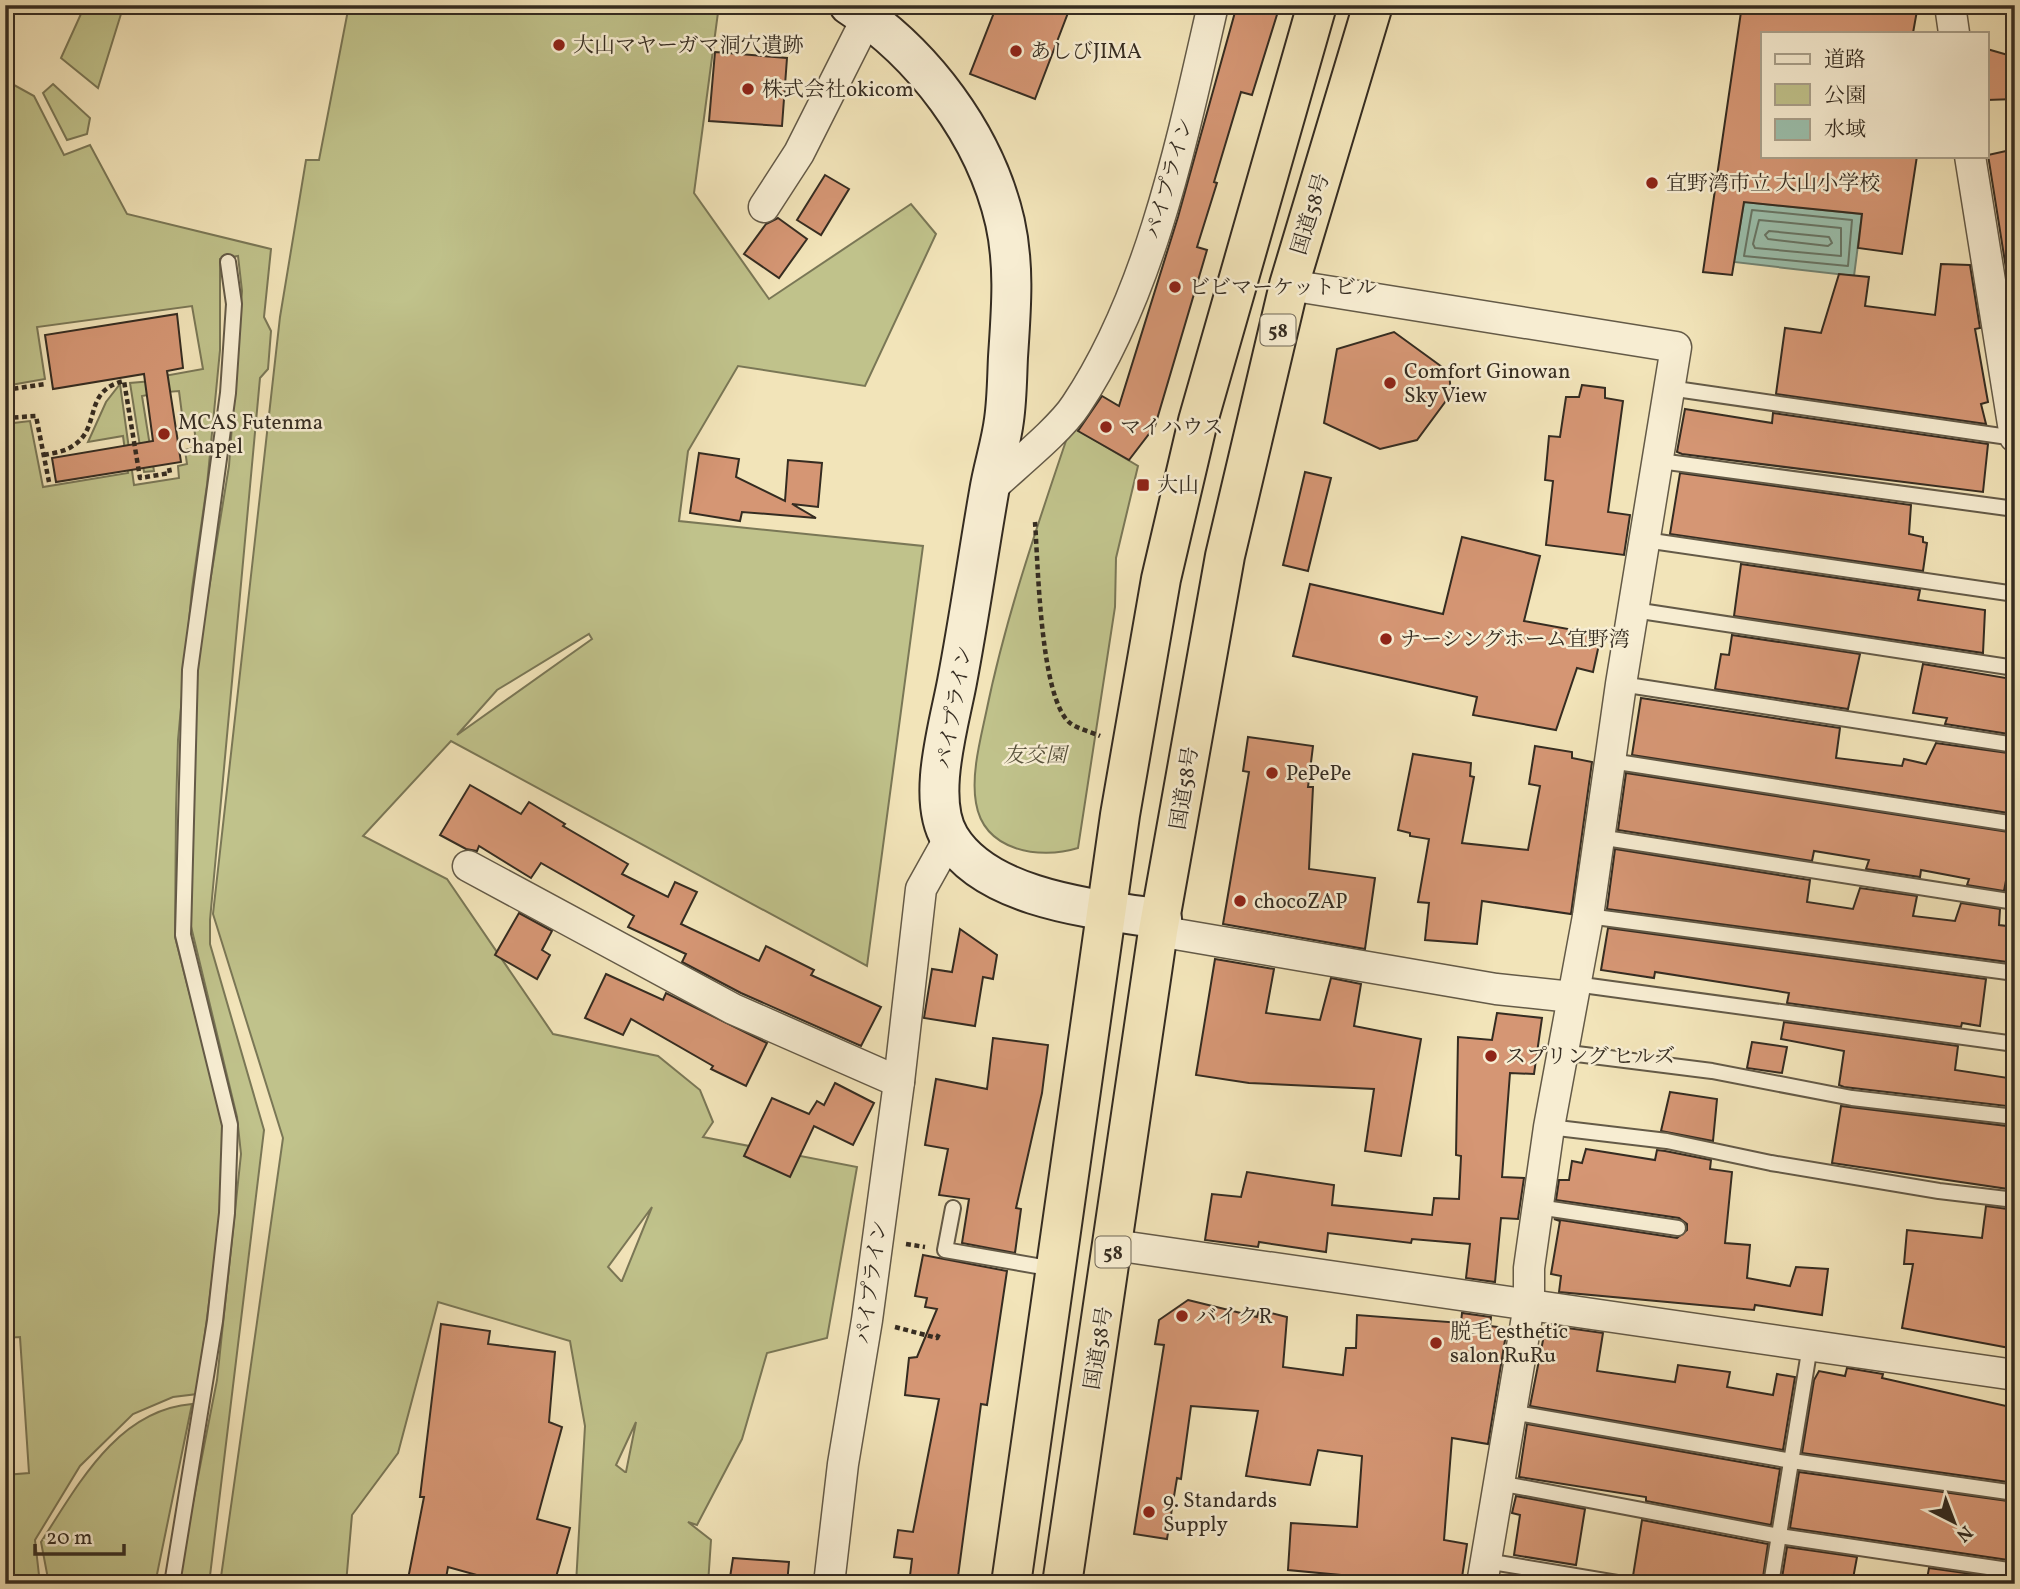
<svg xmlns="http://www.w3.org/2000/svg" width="2020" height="1589" font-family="Vollkorn,'Noto Serif JP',serif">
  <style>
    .green { fill: #c0c28b; stroke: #7a7756; stroke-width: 2; fill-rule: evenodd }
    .water { fill: #9bbfac; stroke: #728474; stroke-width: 2 }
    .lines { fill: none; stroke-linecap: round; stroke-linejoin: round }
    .shore { stroke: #687666; stroke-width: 2 }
    .building { fill: #d59674; stroke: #352c21; stroke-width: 2 }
    .lane-casing { stroke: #645a47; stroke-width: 18 }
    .street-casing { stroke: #645a47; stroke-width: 33 }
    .secondary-casing { stroke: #352c21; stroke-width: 42 }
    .highway-casing { stroke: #352c21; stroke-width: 42 }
    .path { stroke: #352c21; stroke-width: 4.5; stroke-dasharray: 5 3.5; stroke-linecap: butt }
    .lane { stroke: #f7edd2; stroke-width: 14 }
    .street { stroke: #f7edd2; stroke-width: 30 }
    .secondary { stroke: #f7edd2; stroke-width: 38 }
    .highway { stroke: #f2e4b9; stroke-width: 38 }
    .poi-dot { fill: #8f2418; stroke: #f7edd2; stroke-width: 2.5 }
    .labels { text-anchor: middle; stroke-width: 5; stroke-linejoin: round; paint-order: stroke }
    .shield { fill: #f7edd2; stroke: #6f6656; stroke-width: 2 }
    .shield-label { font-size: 19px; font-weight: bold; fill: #352c21 }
    .poi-label { font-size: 21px; fill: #352c21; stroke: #f7edd2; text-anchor: start }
    .street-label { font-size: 21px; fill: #352c21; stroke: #f7edd2 }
    .park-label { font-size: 21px; font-style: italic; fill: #58523c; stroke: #f7edd2 }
  </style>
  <rect width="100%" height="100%" fill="#f2e4b9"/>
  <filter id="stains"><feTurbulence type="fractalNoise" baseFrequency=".00286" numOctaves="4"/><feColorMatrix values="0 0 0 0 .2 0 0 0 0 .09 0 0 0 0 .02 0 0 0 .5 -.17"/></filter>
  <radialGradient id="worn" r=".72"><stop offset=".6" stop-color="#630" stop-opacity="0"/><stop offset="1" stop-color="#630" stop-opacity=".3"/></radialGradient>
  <!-- green -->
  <g class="green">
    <path d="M85,5H108L121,14L98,88L61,58Z"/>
    <path d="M349,5H719L694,193L769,299L911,204L936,234L865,386L738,366L688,451L679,521L923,546L867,966L451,741L363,836L447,879L553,1034L658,1056L700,1090L713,1122L703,1137L857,1167L827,1338L767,1353L742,1439L697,1525L688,1522L711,1540L708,1584H576L585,1426L570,1341L438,1302L398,1453L352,1515L346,1584H220L283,1138L213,914L280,317L306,160H319ZM589,634L592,639L457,735L497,690ZM652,1207L622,1281H621L608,1267ZM636,1422L626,1472H625L616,1465Z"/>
    <path d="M2004,5H2015V48Z"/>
    <path d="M5,80L34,96L64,155L90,145L127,214L271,249L264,317L271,331L268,369L260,378L210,920V944L264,1130L209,1584H177L217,1380L241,1154L237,1117L188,914L195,674L229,466L242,291L238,256L220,259V350L207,485L192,589L178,740L176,810L175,937L224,1128V1189L197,1394L173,1397L133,1414L80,1466L35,1540L40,1584H5V1475L29,1473L20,1337L5,1338V466L9,462L5,424L30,421L43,487L128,473L123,436L88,442L106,402L120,384L134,485L179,478L178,466L187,464L185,450L197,447L193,421L183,422L179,391L167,392L164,376L203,369L192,306L37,327L45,379L5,386Z"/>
    <path d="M53,84L90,118L87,134L67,140L43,93Z"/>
    <path d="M152,381L153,394L142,396L154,471L144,472L130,383Z"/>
    <path d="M1071,426L1138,466L1116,558L1115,607L1078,848C1039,860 984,851 976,803C971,775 980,741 986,713C1006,615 1039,521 1071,426Z"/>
    <path d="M192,1404L155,1584H49L41,1542C78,1485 117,1410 192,1404Z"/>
  </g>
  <!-- water -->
  <path class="water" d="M1744,202L1862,214L1854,276L1734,262Z"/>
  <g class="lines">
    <!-- shore -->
    <g class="shore">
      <path d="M1752,210L1852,220L1848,266L1744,256Z"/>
      <path d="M1759,220L1841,228V256L1755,248L1753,244Z"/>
      <path d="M1769,231L1829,237L1832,243L1828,246L1768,239L1765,235Z"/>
    </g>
  </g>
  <!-- building -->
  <g class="building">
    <path d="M997,5H1071L1035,99L970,74Z"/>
    <path d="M1237,5H1280L1252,95L1241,92L1214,182L1217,183L1197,247L1207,250L1155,426L1129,460L1078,431L1102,396L1119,406L1178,217Z"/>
    <path d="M1742,5H1918L1913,33H1763V156H1917L1902,254L1858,248L1862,214L1744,202L1732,275L1703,272Z"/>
    <path d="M1987,49L2015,57V99L1987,100Z"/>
    <path d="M715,52L787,58L782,126L709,121Z"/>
    <path d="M2015,149V325L1988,155Z"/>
    <path d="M825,175L849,189L821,235L797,220Z"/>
    <path d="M778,218L807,239L779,278L744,254L766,224Z"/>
    <path d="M1941,264L1970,265L1980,328L1975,329L1988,402L1981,404L1986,424L1776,394L1785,328L1821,333L1839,274L1869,277L1865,306L1935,315Z"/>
    <path d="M177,314L183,368L167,371L181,462L56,482L52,458L153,441L144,374L53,389L45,335Z"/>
    <path d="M1394,332L1449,372L1451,394L1417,440L1380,449L1324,423L1337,349Z"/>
    <path d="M1582,385L1605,388V398L1623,401L1608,512L1630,515L1624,555L1546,545L1553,481L1545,480L1549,436L1560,437L1566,397H1579Z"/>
    <path d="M1685,409L1772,423L1773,413L1988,444L1983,492L1682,454L1677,452Z"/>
    <path d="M699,453L739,459L736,477L785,501L788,460L822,463L818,507L792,504L816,518L742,512L740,521L690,513Z"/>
    <path d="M1305,472L1331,478L1308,571L1283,565Z"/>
    <path d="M1680,473L1911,505L1909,534L1923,537V542L1927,543L1923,571L1670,534Z"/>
    <path d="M1462,537L1540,556L1524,621L1601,635L1593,672L1577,668L1556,730L1473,715L1477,697L1293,656L1310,584L1443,614Z"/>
    <path d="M1741,564L1920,590L1918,600L1985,610L1983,653L1734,616Z"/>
    <path d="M1732,635L1860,654L1848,709L1715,689L1721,654L1729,655Z"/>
    <path d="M1923,664L2006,678L2007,688L2015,689V735L1945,724L1947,718L1913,713Z"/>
    <path d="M1641,698L1840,728L1836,758L1902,766L1904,759L1926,764L1936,743L2015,754V814L1632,755Z"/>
    <path d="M1248,737L1313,746L1308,787H1313L1309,869L1375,878L1365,949L1223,924L1249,772L1243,771Z"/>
    <path d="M1535,746L1572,752V758L1592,762L1571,914L1482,901L1477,944L1425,940L1429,903L1418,902L1429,839L1410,836V833L1398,830L1413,754L1471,763L1470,776L1474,777L1462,843L1528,850L1540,786L1529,784Z"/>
    <path d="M1626,773L2015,833L2004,891L1967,885L1969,879L1921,870L1920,877L1866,869L1869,860L1814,851L1812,861L1618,830Z"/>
    <path d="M470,785L521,814L529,802L565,824L563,826L628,864L622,874L668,897L675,882L697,892L681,924L759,961L766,946L814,970L811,975L881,1007L861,1046L741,993L682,962L686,954L628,927L634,916L541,863L531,878L479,846L477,851L466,849L440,835Z"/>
    <path d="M1615,849L1810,880L1807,902L1853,909L1860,888L1917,896L1913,916L1955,921L1961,903L2000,909L1999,925L2015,927V963L1607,909Z"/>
    <path d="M519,913L552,931L542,950L550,955L537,979L495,955Z"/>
    <path d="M1608,928L1986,979L1980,1026L1962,1023L1961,1027L1787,1003L1789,993L1655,972L1654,978L1601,970Z"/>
    <path d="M960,929L997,955L993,979L983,977L975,1026L924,1018L932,969L952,972Z"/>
    <path d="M1215,959L1274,969L1266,1013L1320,1020L1331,978L1361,984L1354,1026L1421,1039L1401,1156L1365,1151L1374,1089L1249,1083L1196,1075Z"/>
    <path d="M606,974L663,1000L666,993L767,1043L746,1086L711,1069L713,1066L631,1019L623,1035L585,1018Z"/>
    <path d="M1497,1013L1542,1018L1534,1074L1510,1073L1502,1177L1524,1178L1518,1219L1501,1218L1495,1282L1466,1278L1470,1244L1412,1239L1411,1243L1328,1233L1326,1252L1259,1242L1258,1247L1205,1240L1212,1194L1241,1197L1247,1172L1334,1185L1332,1205L1432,1215L1434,1198L1459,1199L1461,1156L1456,1155L1458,1037L1492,1040Z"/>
    <path d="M1784,1022L1958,1046L1955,1070L2015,1079V1107L1844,1087L1839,1085L1844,1051L1781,1039Z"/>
    <path d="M993,1038L1048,1045L1042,1093L1016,1208L1021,1209L1015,1253L962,1243L969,1199L939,1195L948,1149L925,1145L936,1079L987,1089Z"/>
    <path d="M1752,1042L1787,1047L1782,1073L1747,1068Z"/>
    <path d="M835,1083L874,1103L853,1145L814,1126L790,1177L744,1156L772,1098L809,1114L817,1101L824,1105Z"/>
    <path d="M1670,1092L1717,1099L1713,1141L1661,1131Z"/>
    <path d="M1841,1106L2015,1127V1190L1832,1163Z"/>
    <path d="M1586,1149L1655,1160L1657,1150L1665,1151L1711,1160L1710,1169L1732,1172L1725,1243L1750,1245L1747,1278L1790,1286L1796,1267L1828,1269L1822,1315L1755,1305L1754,1310L1559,1292L1561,1276L1551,1274L1560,1221L1554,1219L1677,1238L1687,1230V1224L1679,1218L1556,1200L1559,1180H1569L1572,1161L1582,1163Z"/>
    <path d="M1986,1206L2015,1210V1349L1902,1328L1913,1264H1904L1907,1230L1982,1238Z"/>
    <path d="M923,1255L1007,1271L987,1405L981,1404L957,1584H909L912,1559L894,1557L898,1530L913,1532L939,1399L905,1395L909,1358L917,1357L937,1309L925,1307L927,1298L915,1296Z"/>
    <path d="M1188,1300L1257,1317L1259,1310L1287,1317L1283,1367L1343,1375L1346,1348H1356L1357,1315L1461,1323L1462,1313L1491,1317L1490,1326L1507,1328L1488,1444L1452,1438L1444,1540L1467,1544L1461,1584H1350L1351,1576L1288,1570L1291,1523L1357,1527L1362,1456L1318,1450L1310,1485L1246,1476L1258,1411L1191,1406L1181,1479L1177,1478L1167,1539L1134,1534L1164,1345L1155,1344L1159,1320Z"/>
    <path d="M441,1324L490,1331L488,1344L555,1352L549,1422L562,1427L537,1519L570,1528L554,1584H509L448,1567L445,1584H407L424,1497H420Z"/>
    <path d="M1546,1325L1603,1333L1597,1371L1675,1382L1678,1365L1730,1372L1727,1387L1773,1395L1777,1374L1795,1377L1783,1450L1530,1406Z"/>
    <path d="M1847,1368L1883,1374L1882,1378L2015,1408V1483L1802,1453L1814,1380L1819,1371L1845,1376Z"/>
    <path d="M1527,1424L1780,1469L1771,1525L1646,1501V1497L1519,1477Z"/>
    <path d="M1799,1472L2015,1502V1561L1790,1528Z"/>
    <path d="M1516,1496L1585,1509L1576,1565L1514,1555L1520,1515L1512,1513Z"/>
    <path d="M1642,1520L1768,1544L1762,1584L1686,1575L1683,1584L1633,1576Z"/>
    <path d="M1787,1547L1857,1557L1852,1584H1781Z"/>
    <path d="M733,1558L789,1562L787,1584H729Z"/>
    <path d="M1929,1568L2015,1580V1584H1926Z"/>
  </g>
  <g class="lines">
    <!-- lane casing -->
    <g class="lane-casing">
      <g id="lane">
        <path d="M1669,388L2015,438"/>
        <path d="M1660,461L2015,509"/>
        <path d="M1645,540L2015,594"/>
        <path d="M1634,610L2015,668"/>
        <path d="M1621,684L2015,745"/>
        <path d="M1611,761L2015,824"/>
        <path d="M1599,837L2015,902"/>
        <path d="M1588,916L2015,973"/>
        <path d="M1575,984L2015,1044"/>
        <path d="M1561,1052L1712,1071L1852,1098L2015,1117"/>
        <path d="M1549,1127L1667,1141L1771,1163L1939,1191L2015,1200"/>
        <path d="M1538,1207L1678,1228"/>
        <path d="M953,1208L945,1250L1054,1269"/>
        <path d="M1511,1412L1792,1461L2015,1493"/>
        <path d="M1499,1483L1779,1536L2015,1571"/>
        <path d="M1486,1561L1623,1584"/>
        <path d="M172,1584L215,1321L227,1213L230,1125L183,935L190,670L228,393L234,304L228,262"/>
        <path d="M1771,1584L1810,1346"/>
      </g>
    </g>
    <!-- street casing -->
    <g class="street-casing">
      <g id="street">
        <path d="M1950,5L1954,33"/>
        <path d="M1970,156L2015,437"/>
        <path d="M764,207L799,153L867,18"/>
        <path d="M1289,285L1676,347L1621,684L1588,916L1549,1127L1529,1268V1305L1482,1584"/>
        <path d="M989,490C1012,468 1060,430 1076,405C1151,293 1183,136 1213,5"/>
        <path d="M468,866L733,1009L899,1082"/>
        <path d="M1158,931L1496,989L1572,997"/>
        <path d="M1114,1245L2015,1375"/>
        <path d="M829,1584L843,1464L867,1320L899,1082L921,889L950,837"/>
      </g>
    </g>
    <!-- secondary casing -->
    <g class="secondary-casing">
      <path id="secondary" d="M849,5C923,53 985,135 1005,222C1015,267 1011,311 1008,357C1007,378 1007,399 1004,420C1001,444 993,467 989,492C978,555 969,619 957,682C949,725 926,799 950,838C988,900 1097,909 1162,919"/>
    </g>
    <!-- highway casing -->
    <g class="highway-casing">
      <g id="highway">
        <path d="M1011,1584L1120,815L1161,579L1198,421L1317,5"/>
        <path d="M1062,1584L1158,931L1225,556L1289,285L1373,5"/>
      </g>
    </g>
    <!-- path -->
    <g class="path">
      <path d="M5,390L45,384"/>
      <path d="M5,418L36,416L49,482"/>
      <path d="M44,455C53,453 63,452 71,447C103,429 81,391 124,381L140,478L170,473L169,468"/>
      <path d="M1035,522C1038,562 1040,699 1070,723C1078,729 1091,732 1100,736"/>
      <path d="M906,1244L925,1247"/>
      <path d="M895,1327L937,1338L939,1334"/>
    </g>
    <!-- lane -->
    <use href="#lane" class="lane"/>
    <!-- street -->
    <use href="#street" class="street"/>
    <!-- secondary -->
    <use href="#secondary" class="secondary"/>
    <!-- highway -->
    <use href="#highway" class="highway"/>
  </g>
  <!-- markers -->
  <g class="poi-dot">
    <circle cx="559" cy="45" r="7"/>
    <circle cx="1016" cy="51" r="7"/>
    <circle cx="748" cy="89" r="7"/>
    <circle cx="1652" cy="183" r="7"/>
    <circle cx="1175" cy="287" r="7"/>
    <circle cx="1390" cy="383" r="7"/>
    <circle cx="1106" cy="427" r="7"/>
    <circle cx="164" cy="434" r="7"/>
    <rect x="1136" y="478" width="14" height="14" rx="3.5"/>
    <circle cx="1386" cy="639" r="7"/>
    <circle cx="1272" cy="773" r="7"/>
    <circle cx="1240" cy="901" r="7"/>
    <circle cx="1491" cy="1056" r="7"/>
    <circle cx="1182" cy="1316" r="7"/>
    <circle cx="1436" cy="1343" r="7"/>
    <circle cx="1149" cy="1512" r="7"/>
  </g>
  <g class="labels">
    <!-- shield labels -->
    <g class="shield">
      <rect x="1260.5" y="314.5" width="35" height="31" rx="5"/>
      <rect x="1095.5" y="1236.5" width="35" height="31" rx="5"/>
    </g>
    <g class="shield-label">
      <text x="1278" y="337">58</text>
      <text x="1113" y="1259">58</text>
    </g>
    <!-- poi labels -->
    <g class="poi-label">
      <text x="573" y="52">大山マヤーガマ洞穴遺跡</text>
      <text x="1030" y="58">あしびJIMA</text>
      <text x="762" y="96">株式会社okicom</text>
      <text x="1666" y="190">宜野湾市立 大山小学校</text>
      <text x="1189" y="294">ビビマーケットビル</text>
      <text x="1404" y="378">Comfort Ginowan<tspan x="1404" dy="24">Sky View</tspan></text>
      <text x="178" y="429">MCAS Futenma<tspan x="178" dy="24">Chapel</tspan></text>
      <text x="1120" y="434">マイハウス</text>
      <text x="1157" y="492">大山</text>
      <text x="1400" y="646">ナーシングホーム宜野湾</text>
      <text x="1286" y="780">PePePe</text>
      <text x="1254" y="908">chocoZAP</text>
      <text x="1505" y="1063">スプリング ヒルズ</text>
      <text x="1196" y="1323">バイクR</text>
      <text x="1450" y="1338">脱毛 esthetic<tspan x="1450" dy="24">salon RuRu</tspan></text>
      <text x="1163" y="1507">9. Standards<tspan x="1163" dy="24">Supply</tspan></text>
    </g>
    <!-- street labels -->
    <g class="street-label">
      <text transform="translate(1169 178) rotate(-74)" y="7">パイプライン</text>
      <text transform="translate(1310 214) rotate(-73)" y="7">国道58号</text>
      <text transform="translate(954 707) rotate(-80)" y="7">パイプライン</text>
      <text transform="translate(1184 788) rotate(-81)" y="7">国道58号</text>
      <text transform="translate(871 1282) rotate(-82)" y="7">パイプライン</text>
      <text transform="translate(1098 1348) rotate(-81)" y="7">国道58号</text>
    </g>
    <!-- park labels -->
    <g class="park-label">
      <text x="1035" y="762">友交園</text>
    </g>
  </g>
  <!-- margin -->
  <rect width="2020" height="1589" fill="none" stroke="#f2e4b9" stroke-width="28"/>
  <rect x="7" y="7" width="2006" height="1575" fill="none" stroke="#352c21" stroke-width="3.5"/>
  <rect x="14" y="14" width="1992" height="1561" fill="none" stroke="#352c21" stroke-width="2"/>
  <!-- legend -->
  <rect x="1761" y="32" width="228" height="126" fill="#f7edd2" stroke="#a9a08b" stroke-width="2"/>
  <rect x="1775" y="54" width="35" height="10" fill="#f7edd2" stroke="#a9a08b" stroke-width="2"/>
  <text x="1824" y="66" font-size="21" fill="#352c21">道路</text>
  <rect x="1775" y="84" width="35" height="21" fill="#c0c28b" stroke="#a9a08b" stroke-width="2"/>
  <text x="1824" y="102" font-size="21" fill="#352c21">公園</text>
  <rect x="1775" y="119" width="35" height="21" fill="#9bbfac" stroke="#a9a08b" stroke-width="2"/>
  <text x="1824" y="136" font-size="21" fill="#352c21">水域</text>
  <!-- north arrow -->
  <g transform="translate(1954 1522) rotate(138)" stroke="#f7edd2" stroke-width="5" paint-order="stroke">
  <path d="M0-5L12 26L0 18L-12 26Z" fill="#352c21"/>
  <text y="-10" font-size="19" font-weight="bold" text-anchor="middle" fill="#352c21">N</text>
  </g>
  <!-- scale -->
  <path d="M35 1544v10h89v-10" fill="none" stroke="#352c21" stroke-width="3.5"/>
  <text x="46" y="1544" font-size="21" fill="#352c21" stroke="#f7edd2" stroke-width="5" paint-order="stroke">20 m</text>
  <rect width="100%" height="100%" filter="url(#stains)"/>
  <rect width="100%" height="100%" fill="url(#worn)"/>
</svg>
